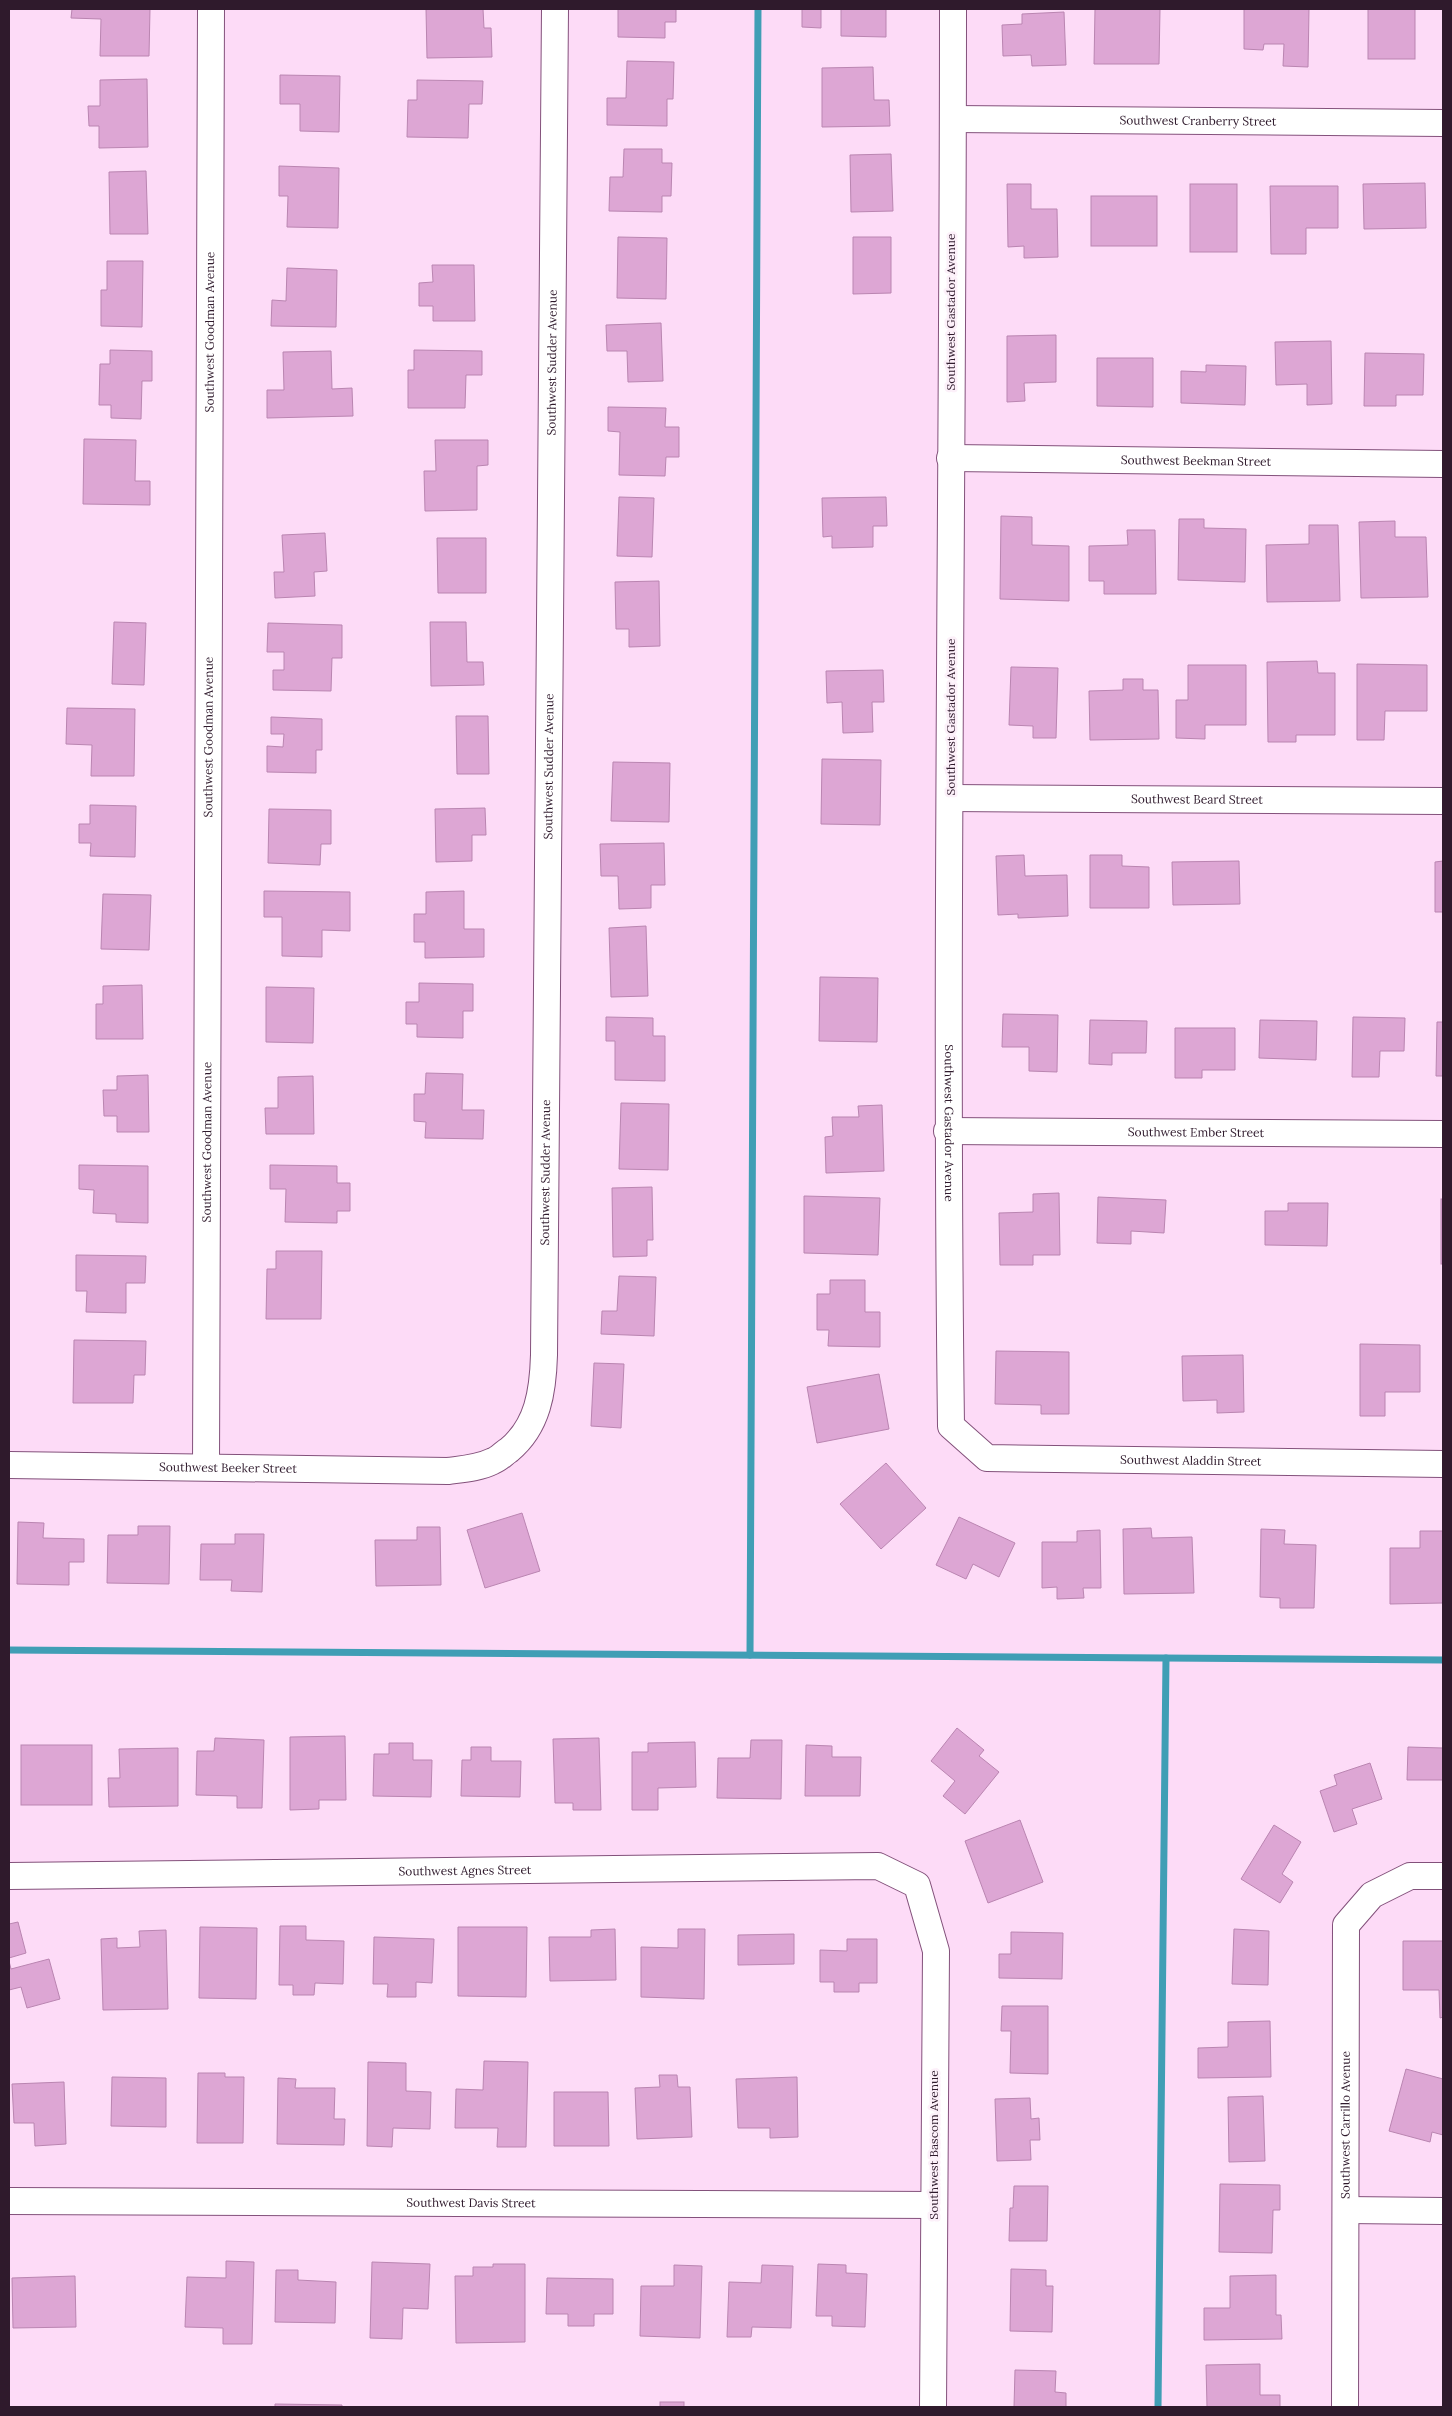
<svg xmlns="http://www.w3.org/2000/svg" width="1452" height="2416" font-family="Lora,serif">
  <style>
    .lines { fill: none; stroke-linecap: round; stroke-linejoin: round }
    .stream { stroke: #409eb5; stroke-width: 7 }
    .building { fill: #dda6d4; stroke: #ba85b1 }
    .minor-casing { stroke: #83517b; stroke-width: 28 }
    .minor { stroke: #fff; stroke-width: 26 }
    .labels { text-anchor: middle; stroke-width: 5; stroke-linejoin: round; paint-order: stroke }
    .street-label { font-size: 12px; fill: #2f1a2c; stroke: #fcf0f9 }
  </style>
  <rect width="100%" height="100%" fill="#fddbf7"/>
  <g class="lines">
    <!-- stream -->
    <g class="stream">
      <path d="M9,1650L1443,1660"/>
      <path d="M750,1655L758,9"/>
      <path d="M1158,2407L1166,1658"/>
    </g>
  </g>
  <!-- building -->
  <g class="building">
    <path d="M72,9H150L149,56H100L101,19L71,18Z"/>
    <path d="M426,9H483L484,28H491L492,57L427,58Z"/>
    <path d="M618,9H676V22H665V38L618,37Z"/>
    <path d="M802,9H821V28L802,27Z"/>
    <path d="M841,9H886V37L841,36Z"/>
    <path d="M1095,9H1160L1159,64H1094Z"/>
    <path d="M1244,9H1309L1308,67L1283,66L1284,44H1264L1263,50L1244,49Z"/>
    <rect x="1368" y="9" width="47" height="50"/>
    <path d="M1064,12L1066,65L1032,66L1031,55L1003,56L1002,25L1022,24V14Z"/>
    <path d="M627,61L674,62L673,99H667V126L607,125V98H626Z"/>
    <path d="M873,67L874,100H889L890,126L822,127V68Z"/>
    <path d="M280,75L340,76L339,132L300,131V104H280Z"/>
    <path d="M147,79L148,147L99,148V126H89L88,106H100V80Z"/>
    <path d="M417,80L483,81L482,104H469L468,138L407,137L408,100H417Z"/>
    <path d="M624,149H662V163H672L671,196H662V212L609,211L610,177H623Z"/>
    <path d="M891,154L893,211L851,212L850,155Z"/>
    <path d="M279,166L339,168L338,228L287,227L288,196H279Z"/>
    <path d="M146,171L148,234H110L109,172Z"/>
    <path d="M1425,183L1426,228L1364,229L1363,184Z"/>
    <path d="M1007,184H1031V209H1057L1058,257L1024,258V246L1008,247Z"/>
    <rect x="1190" y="184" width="47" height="68"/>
    <path d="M1270,186H1338V228H1306V254H1271Z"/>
    <rect x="1091" y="196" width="66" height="50"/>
    <path d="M618,237L667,238L666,299L617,298Z"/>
    <path d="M853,237H891V293L853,294Z"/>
    <path d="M107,261H143L142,327L101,326V290H107Z"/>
    <path d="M432,265H474L475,321H433V306H419V283L433,282Z"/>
    <path d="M287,268L337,270L336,327L271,326L272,300L286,301Z"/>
    <path d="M661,323L663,381L628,382L627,351H607L606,325Z"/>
    <path d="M1056,335V382L1024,383L1025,401L1007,402V336Z"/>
    <path d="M1331,341L1332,404L1307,405V384L1276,385L1275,342Z"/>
    <path d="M110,350L152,351V381H142L141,419L111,418V405H99L100,364H110Z"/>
    <path d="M414,350L482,351V375H466L465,408H408V370H414Z"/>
    <path d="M331,351L332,389L352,388L353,416L267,418V390H284L283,352Z"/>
    <path d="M1365,353L1424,354L1423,395H1396V406H1364Z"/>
    <path d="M1097,358H1153V407L1097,406Z"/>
    <path d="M1206,365L1246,366L1245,405L1181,403V371L1206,372Z"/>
    <path d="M608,407L666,408L665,427H679V457H666L665,476L619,475L620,432L608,431Z"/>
    <path d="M84,439L136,440L135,481H150V505L83,504Z"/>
    <path d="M435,440H488V465L477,466V510L425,511L424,471H436Z"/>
    <path d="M619,497L654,498L652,557L617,556Z"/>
    <path d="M886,497L887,526H873V547L832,548V536L823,537L822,498Z"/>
    <path d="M1001,516L1032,517V545L1069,546V601L1000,599Z"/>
    <path d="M1179,519H1204V528L1246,529L1245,582L1178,580Z"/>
    <path d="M1395,521V537H1426L1428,597L1361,598L1359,522Z"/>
    <path d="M1309,525H1338L1340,601L1267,602L1266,545L1309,544Z"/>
    <path d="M1127,530H1155L1156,594H1104V581H1089V546L1128,545Z"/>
    <path d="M325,533L327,571L314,572L315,596L275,598L274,572H284L282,535Z"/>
    <path d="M437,538H486V593H438Z"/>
    <path d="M659,581L660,646L629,647V629H616L615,582Z"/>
    <path d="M114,622L146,623L144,685L112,684Z"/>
    <path d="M430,622H466L467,662H483L484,685L431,686Z"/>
    <path d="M268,623L342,625V658H332L331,691L273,690V670H284V652H267Z"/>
    <path d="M1317,661L1318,673H1335V735H1296V742H1268L1267,662Z"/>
    <path d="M1357,664L1427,665V711H1385L1384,740H1357Z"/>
    <path d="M1188,665H1246V725H1205V739L1176,738V700H1188Z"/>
    <path d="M1011,667L1058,668L1056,738H1033V726L1009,725Z"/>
    <path d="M883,670L884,702H872L873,732L843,733L842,702L827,703L826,671Z"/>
    <path d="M1123,679H1143V690H1158L1159,739L1090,740L1089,691L1123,690Z"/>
    <path d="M67,708L135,709L134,776H91L92,745L66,744Z"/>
    <path d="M456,716H488L489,774H457Z"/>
    <path d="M271,717L322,719V750H316V773L267,772V746L283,747L284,734H271Z"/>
    <path d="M822,759L881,760L880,825L821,824Z"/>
    <path d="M613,762L670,763L669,822L611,821Z"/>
    <path d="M90,805L136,806L135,857L90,856L91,843H79V824H90Z"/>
    <path d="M485,808L486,835H472V861L436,862L435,809Z"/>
    <path d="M269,809L331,810V844H321L320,865L268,863Z"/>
    <path d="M664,843L665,885H651V908L619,909L618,876H601L600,844Z"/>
    <path d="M1024,855L1025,876L1067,875L1068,916L1018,918V914L998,915L996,856Z"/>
    <path d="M1090,855H1122V866L1149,867V908H1090Z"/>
    <path d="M1239,861L1240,904L1173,905L1172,862Z"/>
    <path d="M1443,861V912H1435V862Z"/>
    <path d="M264,891L350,892V931L322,930V957L282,956V917H264Z"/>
    <path d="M464,891V929H484V957L425,958V942H414V914H426V892Z"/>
    <path d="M103,894L151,895L149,950L101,949Z"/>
    <path d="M646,926L648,996L611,997L609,928Z"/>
    <path d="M820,977L878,978L877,1042L819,1041Z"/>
    <path d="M419,983L473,984V1011H463V1038L417,1037V1024H406V1002H419Z"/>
    <path d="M142,985L143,1039H96V1004H103V986Z"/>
    <path d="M266,987L314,988L313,1043L266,1042Z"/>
    <path d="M1003,1014L1058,1015L1057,1072L1029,1071V1047H1002Z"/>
    <path d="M606,1017L653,1018V1036H665V1081L615,1080V1041H606Z"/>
    <path d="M1353,1017L1405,1018L1404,1051H1380L1379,1077H1352Z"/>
    <path d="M1090,1020L1147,1021L1146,1053H1112V1065L1089,1064Z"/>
    <path d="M1260,1020L1317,1021L1316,1060L1259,1058Z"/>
    <path d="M1437,1022H1443V1076H1436Z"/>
    <path d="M1175,1028H1235V1070H1202V1078H1175Z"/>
    <path d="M426,1073L463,1074L462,1110H484L483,1139L425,1138L426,1122L414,1121V1094H425Z"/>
    <path d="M148,1075L149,1132H117V1116H104L103,1090H117V1076Z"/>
    <path d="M313,1076L314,1134H266L265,1108H278V1077Z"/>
    <path d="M621,1103L669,1104L668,1170L619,1169Z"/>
    <path d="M882,1105L884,1171L826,1173L825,1137L833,1136L832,1117H859L858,1106Z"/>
    <path d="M79,1165L148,1166V1223L116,1222V1214L93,1213L94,1190L79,1189Z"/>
    <path d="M270,1165L337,1166V1183H350V1211H337V1223L285,1222L286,1189H270Z"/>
    <path d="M652,1187L653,1240H647V1256L613,1257L612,1188Z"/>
    <path d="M1059,1193L1060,1255H1033V1265H1000L999,1213L1033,1212V1194Z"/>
    <path d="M804,1196L880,1198L878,1255L804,1253Z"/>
    <path d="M1098,1197L1166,1200L1164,1233L1131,1231V1244L1097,1243Z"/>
    <rect x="1441" y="1199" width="2" height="65"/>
    <path d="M1288,1203H1328L1327,1246L1265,1245V1211H1288Z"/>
    <path d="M276,1251H322L321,1319H266L267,1269H276Z"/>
    <path d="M76,1255L146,1256L145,1283H126V1313L86,1312L87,1291H76Z"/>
    <path d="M619,1276L656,1277L654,1336L601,1334L602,1311H617Z"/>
    <path d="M830,1280H865V1312H880V1347L828,1346L829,1330H817V1294H830Z"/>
    <path d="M74,1340L146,1341L145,1375H134L133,1403H73Z"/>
    <path d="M1360,1344L1420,1345V1392H1385V1416H1360Z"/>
    <path d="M996,1351L1069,1352V1414H1041V1405L995,1404Z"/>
    <path d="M1243,1355L1244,1412L1217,1413V1400L1183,1401L1182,1356Z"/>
    <path d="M594,1363L624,1364L621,1428L591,1426Z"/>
    <path d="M879,1374L889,1429L817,1443L807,1387Z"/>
    <path d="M886,1463L926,1508L881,1549L840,1504Z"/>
    <path d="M522,1513L540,1571L485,1588L467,1530Z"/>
    <path d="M959,1517L1015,1543L999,1577L973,1564L966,1579L936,1565Z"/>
    <path d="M18,1522L44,1523L43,1538L84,1539V1562H69V1585L17,1584Z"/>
    <path d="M138,1526H170L169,1584L107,1583L108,1535H138Z"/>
    <path d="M417,1527H440L441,1585L376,1586L375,1540H417Z"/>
    <path d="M1151,1528L1152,1538L1192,1537L1194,1593L1124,1594L1123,1529Z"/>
    <path d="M1261,1529L1285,1530L1284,1544L1316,1545L1314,1608H1280V1598L1260,1597Z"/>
    <path d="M1100,1530L1101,1588H1083L1084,1598L1057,1599V1587L1042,1588V1542H1077V1531Z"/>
    <path d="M1420,1531H1443V1603L1390,1604V1548H1420Z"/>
    <path d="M235,1534H264L262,1592L231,1591L232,1580H200L201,1544H235Z"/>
    <path d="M957,1728L984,1750L979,1756L999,1772L965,1814L943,1796L955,1781L931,1761Z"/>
    <path d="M345,1736L346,1800H319V1809L290,1810V1737Z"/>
    <path d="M215,1738L264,1740L262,1808H237V1796L196,1795L197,1751H214Z"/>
    <path d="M599,1738L601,1810H573V1803H555L553,1739Z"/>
    <path d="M751,1740H782L781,1799L717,1798L718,1758H750Z"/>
    <path d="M695,1742L696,1787L658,1788V1810H632V1752H648V1743Z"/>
    <path d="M389,1743H413V1760H432L431,1797L373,1796L374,1754H389Z"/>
    <rect x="21" y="1745" width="71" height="60"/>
    <path d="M806,1745L832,1746V1757H861L860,1796H805Z"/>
    <path d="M471,1747H491V1761H521L520,1797L461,1796L462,1760H471Z"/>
    <path d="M1408,1747L1443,1748V1780H1407Z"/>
    <path d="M178,1748V1806L109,1807L108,1778H120L119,1749Z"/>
    <path d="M1370,1763L1382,1799L1352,1809L1357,1824L1334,1832L1320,1791L1337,1785L1334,1775Z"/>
    <path d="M1020,1820L1043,1882L988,1903L965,1841Z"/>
    <path d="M1274,1825L1301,1842L1282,1874L1293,1882L1280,1903L1241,1879Z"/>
    <path d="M18,1922L26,1953L9,1958V1924Z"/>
    <path d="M280,1926H306V1940L344,1941L343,1984L315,1983L314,1995H293V1985H279Z"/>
    <path d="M200,1927L257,1928L256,1999L199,1998Z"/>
    <path d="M458,1927H527L526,1997L458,1996Z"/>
    <path d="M615,1929L616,1980L550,1981L549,1937H591V1930Z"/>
    <path d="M678,1929H705L704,1999L641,1997V1947L678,1948Z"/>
    <path d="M1234,1929L1269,1931L1268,1985L1232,1984Z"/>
    <path d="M166,1930L168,2009L103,2010L101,1939L117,1938V1948L140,1947L139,1931Z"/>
    <path d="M1011,1932L1063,1933L1062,1979L999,1978V1954H1011Z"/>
    <path d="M794,1934V1964L738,1965V1935Z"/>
    <path d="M374,1937L434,1939L432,1983L416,1982V1997H387L388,1984H373Z"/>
    <path d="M847,1939H877V1983H859V1992H834V1982H820V1950L847,1951Z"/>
    <path d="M1403,1941H1443V2017L1440,2018L1439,1990H1403Z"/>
    <path d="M49,1959L60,1999L27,2008L21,1987L9,1990V1961L11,1969Z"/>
    <path d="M1002,2006H1048V2074L1010,2073L1011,2031H1001Z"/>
    <path d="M1270,2021L1271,2077L1198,2078V2048L1228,2047V2022Z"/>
    <path d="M484,2061L528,2062L526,2147H497L498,2128H455L456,2089L483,2090Z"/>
    <path d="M368,2062L406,2063V2091L431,2092L430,2129L393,2128L392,2147L367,2146Z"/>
    <path d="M1406,2069L1443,2079V2135L1432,2132L1430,2142L1389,2131Z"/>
    <path d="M198,2073H225V2077H244L243,2143H197Z"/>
    <path d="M659,2075H677L678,2087H690L692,2137L637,2139L635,2088L660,2087Z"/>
    <path d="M112,2077L166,2078V2127L111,2126Z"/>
    <path d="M797,2077L798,2137L770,2138V2128H738L736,2079Z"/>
    <path d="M278,2078L296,2079L295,2088H335L334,2119H345L344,2145L277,2144Z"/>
    <path d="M64,2082L66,2144L35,2146L34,2123H14L12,2084Z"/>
    <path d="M554,2092H608L609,2146H554Z"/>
    <path d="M1263,2096L1265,2161L1229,2162L1228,2097Z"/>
    <path d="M1030,2098L1031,2119L1039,2118L1040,2140H1030L1031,2160L997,2161L995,2099Z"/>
    <path d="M1220,2184L1280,2185V2210H1273L1272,2253L1219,2252Z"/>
    <path d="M1014,2186H1048L1047,2241H1009L1010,2208H1013Z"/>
    <path d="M226,2261L254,2262L252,2344H223V2328L185,2327L187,2277L226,2278Z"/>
    <path d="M372,2262L430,2264L428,2309L403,2308L402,2339L370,2338Z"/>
    <path d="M493,2264H525V2342L456,2343L455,2276H473V2267H493Z"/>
    <path d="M818,2264L846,2265V2273L867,2274L865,2327L832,2326V2316H816Z"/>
    <path d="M674,2265L702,2266L700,2338L640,2336L641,2286H674Z"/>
    <path d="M762,2265L793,2266L791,2328L752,2327L751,2337H727L729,2282L761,2283Z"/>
    <path d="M1011,2269L1046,2270V2286H1053L1052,2332L1010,2331Z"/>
    <path d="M276,2270H298V2280L336,2282L335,2323L275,2322Z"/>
    <path d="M1276,2275V2315H1281L1282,2339L1204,2340V2308H1230V2276Z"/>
    <path d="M75,2276L76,2327L13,2328L12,2278Z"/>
    <path d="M547,2278L613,2279V2314H594V2326H568V2314H546Z"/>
    <path d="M1260,2364V2395H1280V2407H1207L1206,2365Z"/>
    <path d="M1015,2370L1056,2371L1055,2392L1066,2393V2407H1014Z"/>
    <rect x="660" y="2402" width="24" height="5"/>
    <path d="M275,2404L342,2405V2407H275Z"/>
  </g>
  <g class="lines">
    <!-- minor casing -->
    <g class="minor-casing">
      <g id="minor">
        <path id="s1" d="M953,9C953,481 945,954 951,1426L987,1458L1443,1464"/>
        <path id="s2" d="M953,119L1443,123"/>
        <path id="s3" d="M950,458L1443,464"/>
        <path id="s4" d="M951,798L1443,801"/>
        <path id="s5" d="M947,1131L1443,1134"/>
        <path id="s6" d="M9,1465L448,1471C463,1469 479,1468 493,1461C499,1459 504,1453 509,1450C538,1426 543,1391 544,1355L555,9"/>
        <path id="s7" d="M206,1466L211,9"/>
        <path id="s8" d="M9,1876L878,1866L917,1885L936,1951L933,2407"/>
        <path id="s9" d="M9,2201L934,2205"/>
        <path d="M1346,2210L1443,2211"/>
        <path id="s10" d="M1345,2407L1346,1925L1372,1895L1410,1876H1443"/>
      </g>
    </g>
    <!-- minor -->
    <use href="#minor" class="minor"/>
  </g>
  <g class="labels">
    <!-- street labels -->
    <g class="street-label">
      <text dy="4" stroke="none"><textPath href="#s2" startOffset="245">Southwest Cranberry Street</textPath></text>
      <text transform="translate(951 312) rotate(-90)" y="4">Southwest Gastador Avenue</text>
      <text dy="4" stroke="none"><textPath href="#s7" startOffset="1134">Southwest Goodman Avenue</textPath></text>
      <text dy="4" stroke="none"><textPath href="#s6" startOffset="1602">Southwest Sudder Avenue</textPath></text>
      <text dy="4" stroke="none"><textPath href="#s3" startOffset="246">Southwest Beekman Street</textPath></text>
      <text transform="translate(951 717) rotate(-90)" y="4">Southwest Gastador Avenue</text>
      <text dy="4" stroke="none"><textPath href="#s7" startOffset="729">Southwest Goodman Avenue</textPath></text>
      <text dy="4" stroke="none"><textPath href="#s6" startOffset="1198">Southwest Sudder Avenue</textPath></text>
      <text dy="4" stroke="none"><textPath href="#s4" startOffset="246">Southwest Beard Street</textPath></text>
      <text dy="4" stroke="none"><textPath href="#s1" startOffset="1114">Southwest Gastador Avenue</textPath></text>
      <text dy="4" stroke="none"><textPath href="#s5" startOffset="249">Southwest Ember Street</textPath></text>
      <text dy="4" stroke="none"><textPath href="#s7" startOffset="324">Southwest Goodman Avenue</textPath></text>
      <text dy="4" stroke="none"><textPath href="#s6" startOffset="792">Southwest Sudder Avenue</textPath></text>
      <text dy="4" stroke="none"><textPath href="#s1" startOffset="1669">Southwest Aladdin Street</textPath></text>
      <text dy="4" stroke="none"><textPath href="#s6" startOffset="219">Southwest Beeker Street</textPath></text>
      <text dy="4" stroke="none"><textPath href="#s8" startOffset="456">Southwest Agnes Street</textPath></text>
      <text dy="4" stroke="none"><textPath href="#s10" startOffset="282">Southwest Carrillo Avenue</textPath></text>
      <text transform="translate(934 2145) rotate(-90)" y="4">Southwest Bascom Avenue</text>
      <text dy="4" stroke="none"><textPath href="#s9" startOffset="462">Southwest Davis Street</textPath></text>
    </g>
  </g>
  <!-- border -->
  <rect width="1452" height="2416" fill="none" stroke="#2f1a2c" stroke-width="20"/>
</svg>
